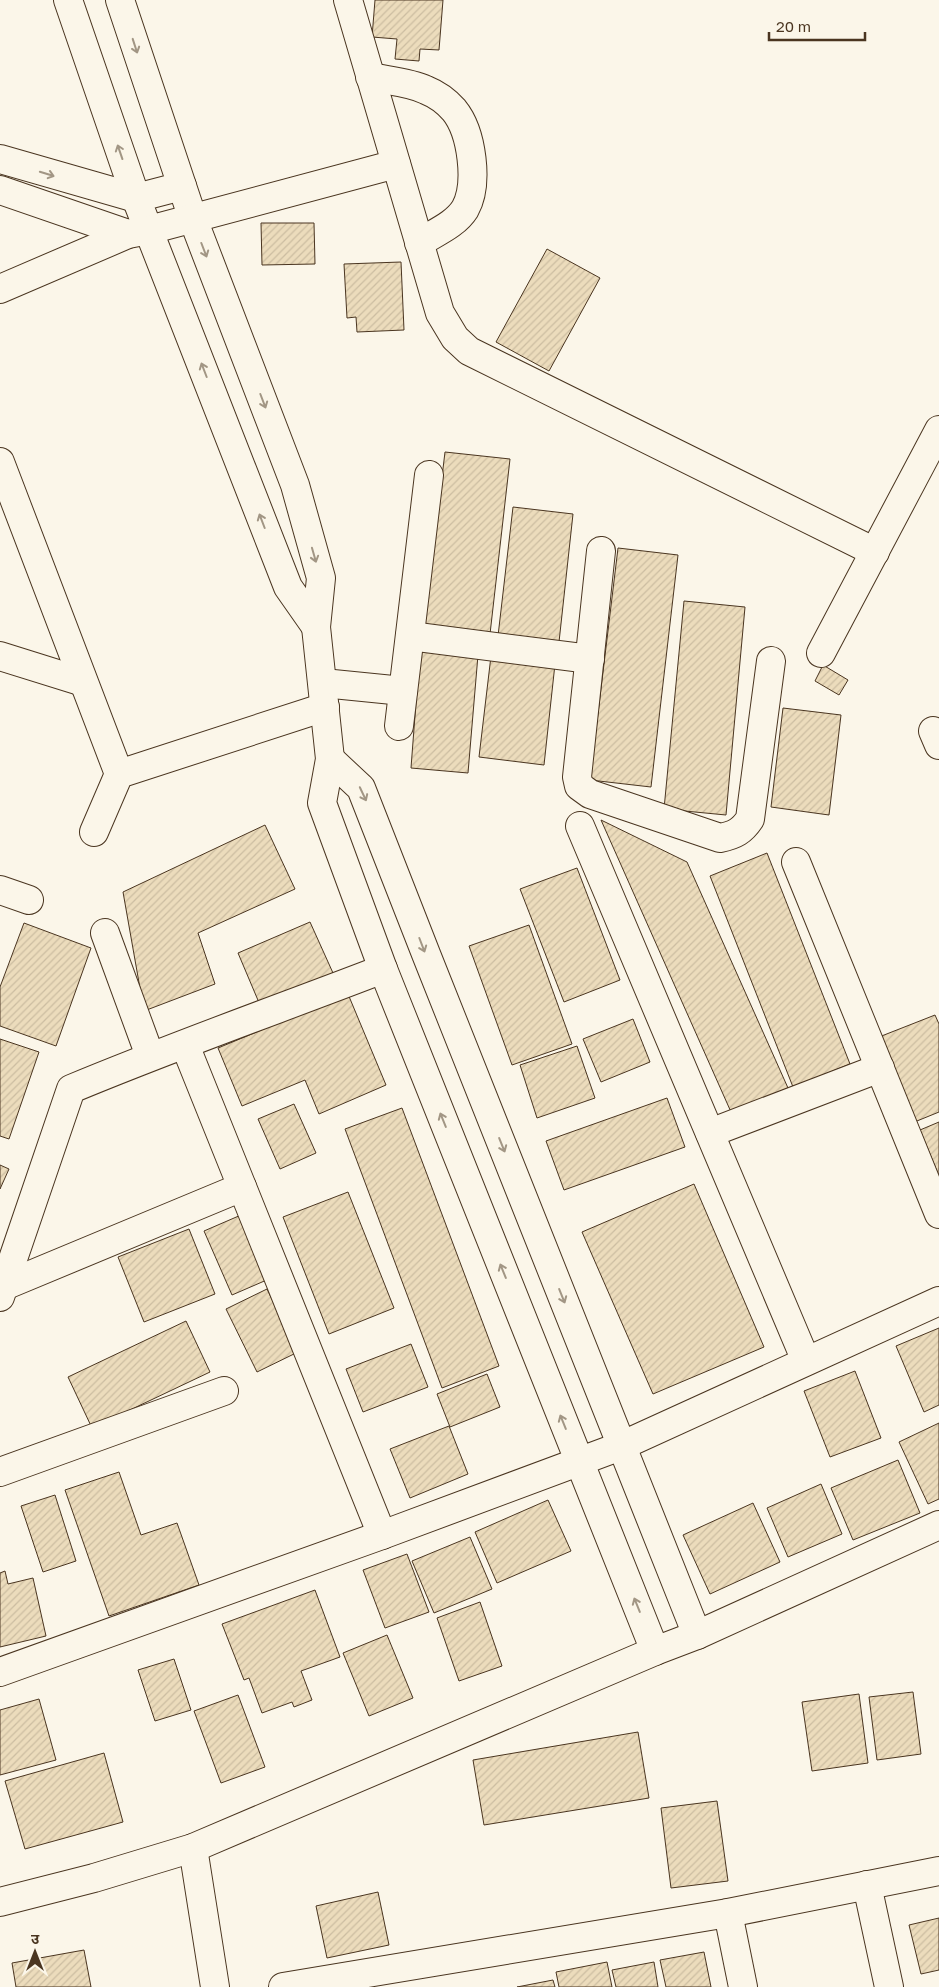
<svg xmlns="http://www.w3.org/2000/svg" width="939" height="1987" font-family="'Golos Text','Noto Sans Devanagari',sans-serif">
  <style>
    .building { fill: url(#building-hatch); stroke: #4a3520 }
    .lines { fill: none; stroke-linecap: round; stroke-linejoin: round }
    .minor-casing { stroke: #4a3520; stroke-width: 30 }
    .minor { stroke: #fbf6e9; stroke-width: 28 }
    .oneway { stroke: #a29684 }
  </style>
  <defs>
    <pattern id="building-hatch" width="6" height="6" patternUnits="userSpaceOnUse" patternTransform="scale(1.25)"><rect width="6" height="6" fill="#ecdcbc"/><path d="M-1 1l2-2M0 6l6-6M5 7l2-2" fill="none" stroke="#ccbda1"/></pattern>
  </defs>
  <rect width="100%" height="100%" fill="#fbf6e9"/>
  <!-- building -->
  <g class="building">
    <path d="M375,0H443L439,50L420,49L419,61L395,59L397,39L372,37Z"/>
    <path d="M261,223H314L315,264L262,265Z"/>
    <path d="M547,249L600,278L549,371L496,342Z"/>
    <path d="M401,262L404,330L357,332L356,317L347,318L344,264Z"/>
    <path d="M445,452L510,459L490,634L424,627Z"/>
    <path d="M513,507L573,514L559,642L498,636Z"/>
    <path d="M618,548L678,555L651,787L590,780Z"/>
    <path d="M684,601L745,607L726,815L664,809Z"/>
    <path d="M420,650L478,655L468,773L411,768Z"/>
    <path d="M491,656L555,664L544,765L479,757Z"/>
    <path d="M823,665L848,680L839,695L815,681Z"/>
    <path d="M783,708L841,715L829,815L771,807Z"/>
    <path d="M601,820L687,862L788,1088L731,1112Z"/>
    <path d="M265,825L295,889L198,933L215,984L144,1011L123,892Z"/>
    <path d="M767,853L850,1064L793,1087L710,876Z"/>
    <path d="M577,868L620,980L564,1002L520,889Z"/>
    <path d="M310,922L333,973L260,1005L238,953Z"/>
    <path d="M24,923L91,948L56,1046L0,1026V987Z"/>
    <path d="M529,925L572,1044L512,1065L469,946Z"/>
    <path d="M348,994L386,1085L319,1114L305,1080L242,1106L218,1048Z"/>
    <path d="M935,1015L939,1024V1112L912,1123L879,1037Z"/>
    <path d="M633,1019L650,1062L601,1082L583,1039Z"/>
    <path d="M0,1039L39,1052L9,1139L0,1136Z"/>
    <path d="M577,1046L595,1098L537,1118L520,1065Z"/>
    <path d="M667,1098L685,1147L564,1190L546,1141Z"/>
    <path d="M294,1104L316,1153L280,1169L258,1119Z"/>
    <path d="M402,1108L499,1366L442,1388L345,1129Z"/>
    <path d="M939,1122V1176L920,1130Z"/>
    <path d="M0,1165L9,1169L0,1189Z"/>
    <path d="M694,1184L764,1347L653,1394L582,1232Z"/>
    <path d="M348,1192L394,1308L329,1334L283,1217Z"/>
    <path d="M241,1215L269,1279L232,1295L204,1231Z"/>
    <path d="M189,1229L215,1294L144,1322L118,1257Z"/>
    <path d="M267,1289L298,1352L257,1372L226,1309Z"/>
    <path d="M186,1321L210,1372L92,1428L68,1377Z"/>
    <path d="M939,1328V1405L924,1412L896,1346Z"/>
    <path d="M411,1344L428,1387L363,1412L346,1369Z"/>
    <path d="M855,1371L881,1438L830,1457L804,1391Z"/>
    <path d="M487,1374L500,1407L450,1427L437,1394Z"/>
    <path d="M939,1423V1499L928,1504L899,1442Z"/>
    <path d="M449,1426L468,1474L410,1498L390,1449Z"/>
    <path d="M898,1460L920,1513L853,1540L831,1488Z"/>
    <path d="M119,1472L141,1535L177,1523L199,1585L109,1616L65,1490Z"/>
    <path d="M821,1484L842,1534L788,1557L767,1508Z"/>
    <path d="M55,1495L76,1561L43,1572L21,1506Z"/>
    <path d="M548,1500L571,1551L497,1583L475,1532Z"/>
    <path d="M753,1503L780,1562L710,1594L683,1535Z"/>
    <path d="M470,1537L492,1589L434,1613L412,1561Z"/>
    <path d="M407,1554L429,1612L385,1628L363,1570Z"/>
    <path d="M5,1571L8,1584L33,1578L46,1636L0,1647V1573Z"/>
    <path d="M315,1590L340,1657L301,1671L312,1700L294,1707L292,1702L262,1713L249,1678L244,1680L222,1624Z"/>
    <path d="M480,1602L502,1666L459,1681L437,1618Z"/>
    <path d="M387,1635L413,1698L369,1716L343,1653Z"/>
    <path d="M174,1659L191,1710L155,1721L138,1670Z"/>
    <path d="M913,1692L921,1754L877,1760L869,1697Z"/>
    <path d="M859,1694L868,1763L812,1771L802,1702Z"/>
    <path d="M238,1695L265,1767L221,1783L194,1711Z"/>
    <path d="M39,1699L56,1760L0,1775V1710Z"/>
    <path d="M638,1732L649,1798L484,1825L473,1760Z"/>
    <path d="M104,1753L123,1822L25,1849L5,1781Z"/>
    <path d="M717,1801L728,1881L671,1888L661,1808Z"/>
    <path d="M378,1892L389,1945L327,1958L316,1906Z"/>
    <path d="M939,1918V1970L921,1974L909,1925Z"/>
    <path d="M84,1950L91,1987H16L12,1963Z"/>
    <path d="M704,1952L711,1987H666L660,1960Z"/>
    <path d="M607,1962L612,1987H559L556,1972Z"/>
    <path d="M654,1962L658,1987H616L612,1970Z"/>
    <path d="M553,1980L555,1987H517Z"/>
  </g>
  <g class="lines">
    <!-- minor casing -->
    <g class="minor-casing">
      <g id="minor">
        <path d="M68,0L136,198L288,587L316,627"/>
        <path d="M120,0L193,219L295,485L321,578L316,627L330,759L322,803L383,969L655,1651"/>
        <path d="M348,0L440,313L455,338L469,351L875,552"/>
        <path d="M370,77C389,81 409,82 426,90C436,94 447,102 454,110C472,132 479,184 465,209C455,225 434,233 419,243"/>
        <path d="M0,159L136,198L182,186"/>
        <path d="M0,190L128,234"/>
        <path d="M0,289L128,234L149,230L396,164"/>
        <path d="M0,462L119,774"/>
        <path d="M601,551L577,777L579,786L590,794L720,838C735,835 742,831 750,819L771,661"/>
        <path d="M410,636L590,659"/>
        <path d="M821,653L939,430"/>
        <path d="M0,656L83,682"/>
        <path d="M323,683L403,691"/>
        <path d="M399,726L429,475"/>
        <path d="M933,731L939,745"/>
        <path d="M330,759L361,788L426,954L697,1635"/>
        <path d="M580,826L806,1361"/>
        <path d="M94,832L119,774L325,707"/>
        <path d="M796,862L939,1214"/>
        <path d="M0,890L29,900"/>
        <path d="M105,933L150,1056"/>
        <path d="M185,1045L382,1535"/>
        <path d="M710,1133L880,1068"/>
        <path d="M4,1286L242,1187"/>
        <path d="M0,1297L71,1089C174,1046 279,1009 383,969"/>
        <path d="M0,1472L224,1391"/>
        <path d="M0,1672L382,1535L621,1446L939,1301"/>
        <path d="M193,1848L215,1987"/>
        <path d="M867,1885L889,1987"/>
        <path d="M0,1902L94,1878L193,1848L655,1651L697,1635L939,1525"/>
        <path d="M728,1913L743,1987"/>
        <path d="M283,1987L728,1913L939,1871"/>
      </g>
    </g>
    <!-- minor -->
    <use href="#minor" class="minor"/>
  </g>
  <!-- one-way arrows -->
  <defs><path id="oneway-shaft" d="M-6 0H5M1.5-3L5.5 0L1.5 3" fill="none" stroke-width="1.6" stroke-linecap="round" stroke-linejoin="round" transform="scale(1.25)"/></defs>
  <g class="oneway">
    <use href="#oneway-shaft" transform="translate(135 46) rotate(72)"/>
    <use href="#oneway-shaft" transform="translate(120 152) rotate(-109)"/>
    <use href="#oneway-shaft" transform="translate(47 174) rotate(17)"/>
    <use href="#oneway-shaft" transform="translate(204 250) rotate(69)"/>
    <use href="#oneway-shaft" transform="translate(204 370) rotate(-111)"/>
    <use href="#oneway-shaft" transform="translate(263 401) rotate(69)"/>
    <use href="#oneway-shaft" transform="translate(262 521) rotate(-111)"/>
    <use href="#oneway-shaft" transform="translate(314 555) rotate(74)"/>
    <use href="#oneway-shaft" transform="translate(363 794) rotate(65)"/>
    <use href="#oneway-shaft" transform="translate(422 945) rotate(69)"/>
    <use href="#oneway-shaft" transform="translate(443 1120) rotate(-112)"/>
    <use href="#oneway-shaft" transform="translate(502 1145) rotate(68)"/>
    <use href="#oneway-shaft" transform="translate(503 1271) rotate(-112)"/>
    <use href="#oneway-shaft" transform="translate(562 1296) rotate(68)"/>
    <use href="#oneway-shaft" transform="translate(563 1422) rotate(-112)"/>
    <use href="#oneway-shaft" transform="translate(637 1605) rotate(-112)"/>
  </g>
  <!-- north arrow -->
  <g transform="translate(35 1952)" stroke="#fbf6e9" stroke-width="4" paint-order="stroke">
  <path d="M0-4L9 19L0 12L-9 19Z" fill="#4a3520"/>
  <text y="-8" font-size="14" font-weight="bold" text-anchor="middle" fill="#4a3520">उ</text>
  </g>
  <!-- scale -->
  <path d="M769 32v8h96v-8" fill="none" stroke="#4a3520" stroke-width="2.5"/>
  <text x="776" y="32" font-size="15" fill="#4a3520" stroke="#fbf6e9" stroke-width="4" paint-order="stroke">20 m</text>
</svg>
